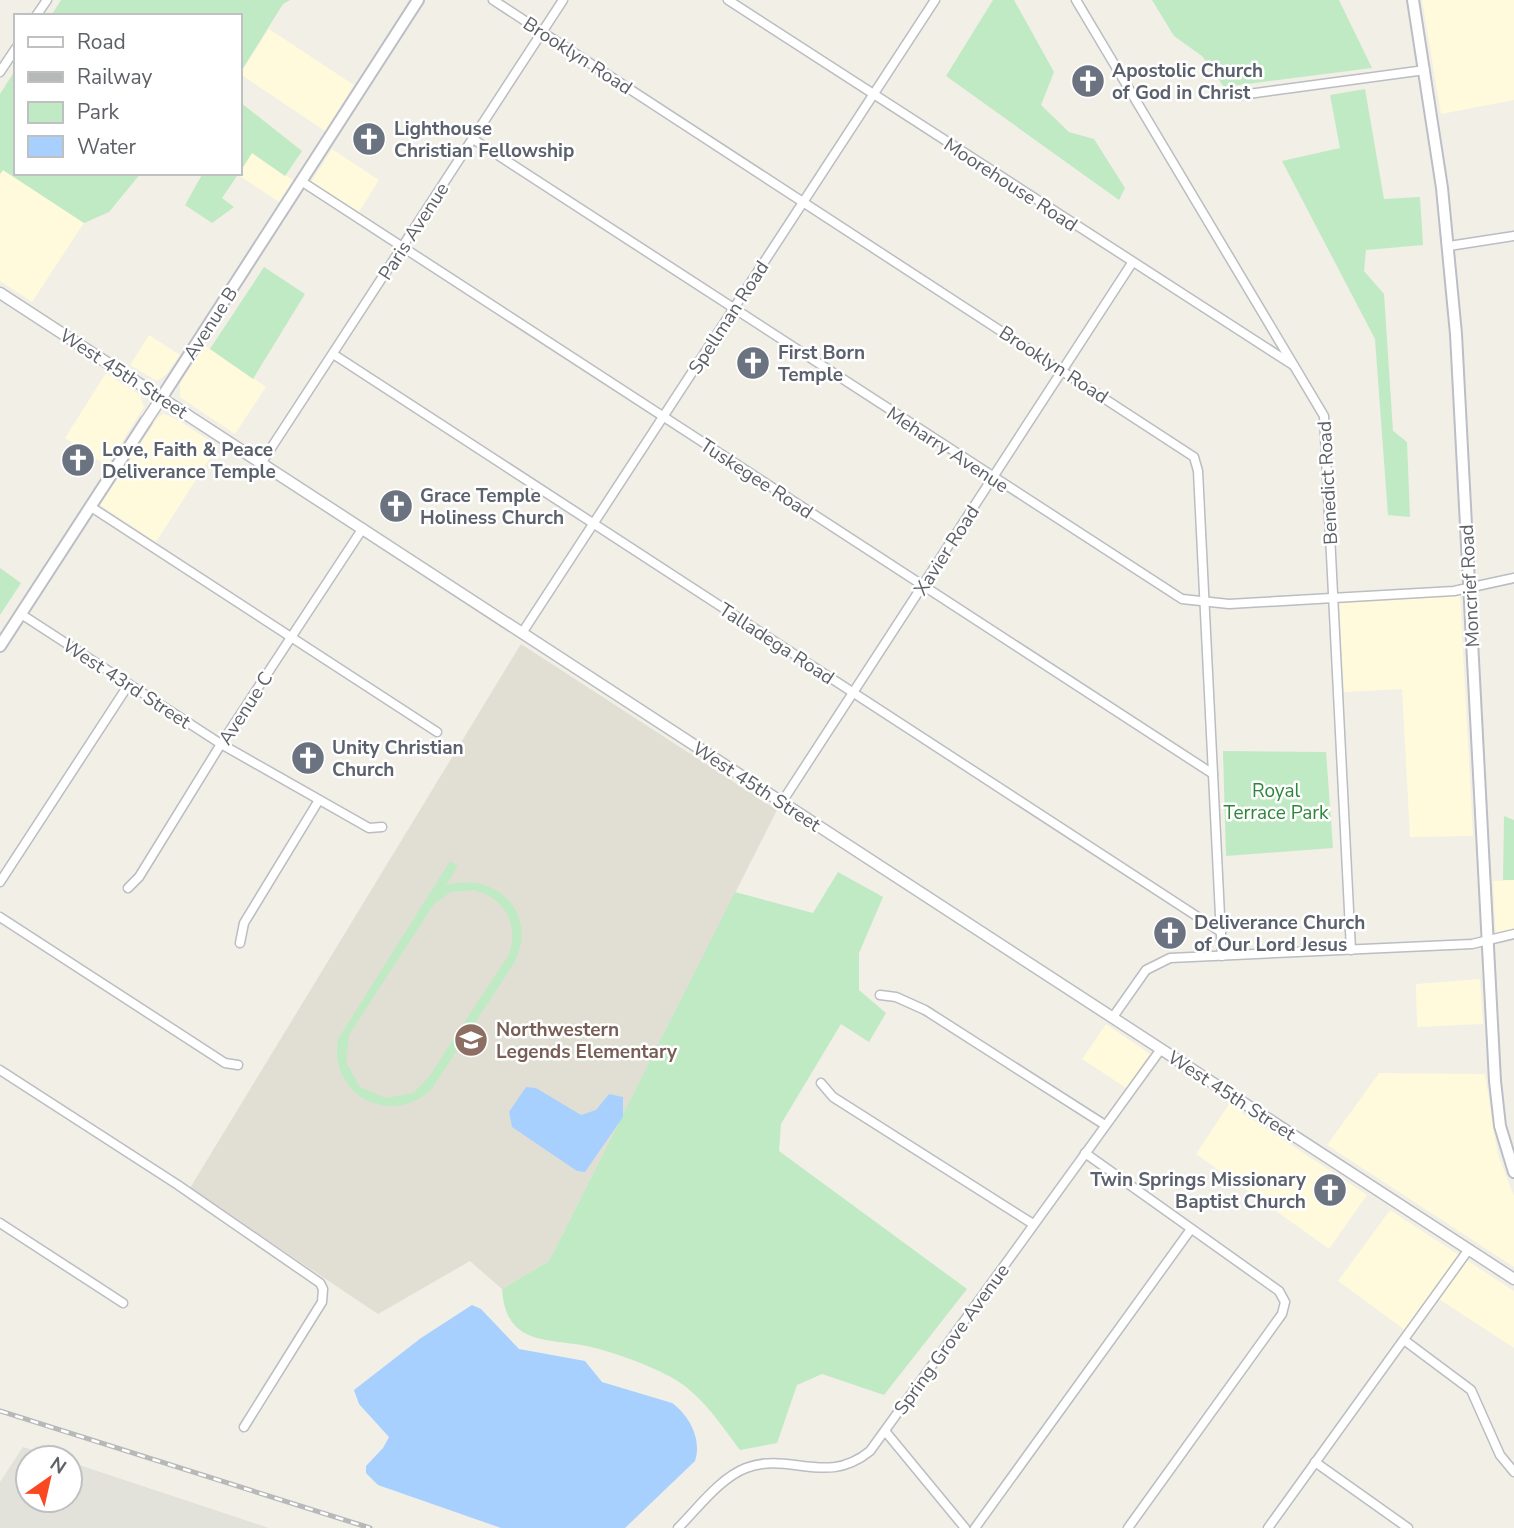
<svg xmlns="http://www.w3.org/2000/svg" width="1514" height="1528" font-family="'Nunito Sans',sans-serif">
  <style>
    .commercial { fill: #fffadc }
    .industrial { fill: #e2e1da }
    .education { fill: #e1dfd4 }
    .green { fill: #c0eac4; fill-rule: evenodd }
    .water { fill: #a7d0ff }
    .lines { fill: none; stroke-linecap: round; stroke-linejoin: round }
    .minor-casing { stroke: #babdc2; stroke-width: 11 }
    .tertiary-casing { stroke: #babdc2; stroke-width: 13 }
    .secondary-casing { stroke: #bbbec5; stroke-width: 14 }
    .minor { stroke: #fff; stroke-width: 8 }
    .tertiary { stroke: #fff; stroke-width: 10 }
    .secondary { stroke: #fff; stroke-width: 10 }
    .rail-casing { stroke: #b7b8b8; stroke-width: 5 }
    .rail { stroke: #fff; stroke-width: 2.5; stroke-dasharray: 8; stroke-linecap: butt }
    .labels { text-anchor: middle; stroke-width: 5; stroke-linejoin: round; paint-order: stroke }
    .street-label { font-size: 19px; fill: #5d6167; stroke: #fff }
    .worship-label { font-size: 19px; font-weight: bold; fill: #5b616d; stroke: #fff; text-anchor: start }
    .park-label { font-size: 19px; fill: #2d873a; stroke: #fff }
    .education-label { font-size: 19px; font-weight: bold; fill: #785e54; stroke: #fff; text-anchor: start }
  </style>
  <rect width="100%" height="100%" fill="#f1efe6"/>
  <!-- commercial -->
  <g class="commercial">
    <path d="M1422,0H1514V100L1441,114Z"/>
    <path d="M269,29L354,85L325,131L240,74Z"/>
    <path d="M332,149L379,180L359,212L311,182Z"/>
    <path d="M252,153L293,180L279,202L238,175Z"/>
    <path d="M3,170L84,223L32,302L0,281V174Z"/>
    <path d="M149,335L180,355L166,375L157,381L130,365Z"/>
    <path d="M204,345L266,387L235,434L180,397V384Z"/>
    <path d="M106,373L140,395L144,407L107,466L65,438Z"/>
    <path d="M163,414L175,418L218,446L156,542L100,505L158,417Z"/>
    <path d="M1460,595L1473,836L1410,837L1402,689L1344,692L1339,603Z"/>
    <path d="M1514,880V939L1496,940L1493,881Z"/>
    <path d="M1480,979L1483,1024L1417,1027L1416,984Z"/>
    <path d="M1106,1024L1150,1054L1126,1088L1082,1059Z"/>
    <path d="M1379,1073L1485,1074L1498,1155L1514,1196V1267L1327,1145Z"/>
    <path d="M1229,1104L1367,1195L1329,1249L1196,1154Z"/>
    <path d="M1390,1210L1514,1291V1348L1431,1294L1405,1330L1338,1281Z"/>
  </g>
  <!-- industrial -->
  <path class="industrial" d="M23,1447L57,1458H28V1500H70V1462L269,1528H0V1482Z"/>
  <!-- education -->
  <path class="education" d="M521,644L777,810L549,1261L502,1289L470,1261L378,1314L190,1188Z"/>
  <!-- green -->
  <g class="green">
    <path d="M61,0H290L283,4L240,73V16H51Z"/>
    <path d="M993,0H1014L1054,72L1041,105L1069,132L1094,139L1125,188L1119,200L946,76Z"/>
    <path d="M1152,0H1339L1372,68L1224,87L1202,56L1174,36Z"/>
    <path d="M16,69V173H141L109,212L84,223L3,170L0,174V94Z"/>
    <path d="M1365,89L1384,199L1420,197L1423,245L1366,250L1364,271L1384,294L1393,431L1407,442L1410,517L1388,515L1375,339L1282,161L1340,148L1330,95Z"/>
    <path d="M240,102L302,151L285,176L252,153L240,172Z"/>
    <path d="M203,173H239L222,198L234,207L212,223L185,205Z"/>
    <path d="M264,267L305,294L253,379L210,349Z"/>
    <path d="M0,568L21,583L0,615Z"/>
    <path d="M1223,751L1326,752L1333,848L1226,856Z"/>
    <path d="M1504,816L1514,820V880H1503Z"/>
    <path d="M450,861L458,866L446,885C499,871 540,915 513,965L431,1090C389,1128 328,1094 338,1039ZM472,890C503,896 520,924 509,954L428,1078L413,1093L386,1098L360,1087L346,1062L349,1035L434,904L451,892Z"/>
    <path d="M838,872L883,897L859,953V990L886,1013L869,1042L841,1024L781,1124L779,1151L967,1289L884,1395L822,1374L797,1385L777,1443L740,1450C718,1421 699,1390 665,1374C645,1364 621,1355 599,1349C556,1336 506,1352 502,1289L549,1261L735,892L813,913Z"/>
  </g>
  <!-- water -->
  <g class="water">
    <path d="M526,1087L536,1088L581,1115L596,1110L609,1094L623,1097V1117L585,1172L577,1171L512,1127L509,1112Z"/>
    <path d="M472,1305L481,1309L519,1349L585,1361L602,1382L672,1403C690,1416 702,1440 695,1461L625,1528H501L378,1485L366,1473V1466L383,1448L389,1437L359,1404L354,1390L421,1338Z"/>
  </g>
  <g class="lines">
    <!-- minor casing -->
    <g class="minor-casing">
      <g id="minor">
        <path d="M493,0L1194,457L1198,471L1222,956"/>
        <path d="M728,0L1293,365"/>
        <path d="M1076,0L1324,416L1351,950"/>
        <path d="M36,16L47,0"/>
        <path d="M0,72L16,48"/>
        <path d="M1241,95L1425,70"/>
        <path d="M473,139L1182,599L1229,604L1454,591L1514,578"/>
        <path d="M301,181L1213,774"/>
        <path d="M1449,246L1514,236"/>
        <path d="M333,354L1221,932"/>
        <path d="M262,462L563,0"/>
        <path d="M91,507L437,732"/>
        <path d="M21,614L221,744L369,828L382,827"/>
        <path d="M522,633L935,0"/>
        <path d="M782,802L1132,263"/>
        <path d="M0,882L129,684"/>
        <path d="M128,888L139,877L221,744L363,528"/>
        <path d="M0,917L225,1063L238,1065"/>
        <path d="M240,943L244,923L319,800"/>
        <path d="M880,995L896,997L925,1010L1105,1125"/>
        <path d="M1113,1017L1146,970L1170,958L1472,944L1514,934"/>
        <path d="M0,1070L178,1185L320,1283L323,1289L322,1302L244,1427"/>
        <path d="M821,1083L833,1097L1033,1224"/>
        <path d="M1085,1153L1279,1291L1285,1302L1282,1314L1128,1528"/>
        <path d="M0,1223L123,1303"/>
        <path d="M1404,1340L1471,1390L1500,1455L1514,1472"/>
        <path d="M885,1431L965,1528"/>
        <path d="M1315,1462L1408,1528"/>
        <path d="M678,1528C698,1508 720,1478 746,1468C790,1451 826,1487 870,1451L1161,1049"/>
        <path d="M975,1528L1191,1229"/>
        <path d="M1268,1528L1469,1249"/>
      </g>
    </g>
    <!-- tertiary casing -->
    <g class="tertiary-casing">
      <g id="tertiary">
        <path d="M0,293L1514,1279"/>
        <path d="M146,421L162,397"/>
      </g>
    </g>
    <!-- secondary casing -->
    <g class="secondary-casing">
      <g id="secondary">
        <path d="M1413,0L1442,188L1456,334L1495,1081L1500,1126L1514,1172"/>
        <path d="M162,397L418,0"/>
        <path d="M0,646L146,421"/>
      </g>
    </g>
    <!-- minor -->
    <use href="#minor" class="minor"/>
    <!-- tertiary -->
    <use href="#tertiary" class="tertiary"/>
    <!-- secondary -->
    <use href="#secondary" class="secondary"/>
    <!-- rail casing -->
    <g class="rail-casing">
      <path id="rail" d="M0,1411L370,1528"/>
    </g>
    <!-- rail -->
    <use href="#rail" class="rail"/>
  </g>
  <!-- icons -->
  <defs>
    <g id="church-disc" transform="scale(1.75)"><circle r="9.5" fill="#6b7280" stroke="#fff"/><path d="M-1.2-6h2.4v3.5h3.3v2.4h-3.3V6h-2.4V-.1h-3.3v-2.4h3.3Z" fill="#fff"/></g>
    <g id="school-disc" transform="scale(1.75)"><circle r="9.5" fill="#8d6e63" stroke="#fff"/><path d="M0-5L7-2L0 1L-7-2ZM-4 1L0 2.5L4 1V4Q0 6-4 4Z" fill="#fff"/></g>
  </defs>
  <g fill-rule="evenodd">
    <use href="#church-disc" x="1088" y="81"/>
    <use href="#church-disc" x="369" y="139"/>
    <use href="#church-disc" x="753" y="363"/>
    <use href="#church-disc" x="78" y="460"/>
    <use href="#church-disc" x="396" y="506"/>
    <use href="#church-disc" x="308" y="758"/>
    <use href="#church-disc" x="1170" y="933"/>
    <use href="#school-disc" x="471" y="1040"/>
    <use href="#church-disc" x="1330" y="1190"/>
  </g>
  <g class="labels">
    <!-- street labels -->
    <g class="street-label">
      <text transform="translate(578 55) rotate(33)" y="7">Brooklyn Road</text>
      <text transform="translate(1011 184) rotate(33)" y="7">Moorehouse Road</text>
      <text transform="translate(413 231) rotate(-57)" y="7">Paris Avenue</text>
      <text transform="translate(728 317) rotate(-57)" y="7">Spellman Road</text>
      <text transform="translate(210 323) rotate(-57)" y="7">Avenue B</text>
      <text transform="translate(1054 364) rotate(33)" y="7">Brooklyn Road</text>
      <text transform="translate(124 373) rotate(33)" y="7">West 45th Street</text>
      <text transform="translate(948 449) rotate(33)" y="7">Meharry Avenue</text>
      <text transform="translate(757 478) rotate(33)" y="7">Tuskegee Road</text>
      <text transform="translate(1327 483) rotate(-93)" y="7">Benedict Road</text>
      <text transform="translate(946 550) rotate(-57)" y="7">Xavier Road</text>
      <text transform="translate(1469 586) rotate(-93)" y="7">Moncrief Road</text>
      <text transform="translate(777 643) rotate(33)" y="7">Talladega Road</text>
      <text transform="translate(127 683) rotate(33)" y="7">West 43rd Street</text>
      <text transform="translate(245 708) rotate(-57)" y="7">Avenue C</text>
      <text transform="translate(757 786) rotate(33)" y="7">West 45th Street</text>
      <text transform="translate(1232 1095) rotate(33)" y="7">West 45th Street</text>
      <text transform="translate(951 1339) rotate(-54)" y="7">Spring Grove Avenue</text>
    </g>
    <!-- worship labels -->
    <g class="worship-label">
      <text x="1112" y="77">Apostolic Church<tspan x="1112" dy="22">of God in Christ</tspan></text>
      <text x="394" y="135">Lighthouse<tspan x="394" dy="22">Christian Fellowship</tspan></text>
      <text x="778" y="359">First Born<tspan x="778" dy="22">Temple</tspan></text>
      <text x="102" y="456">Love, Faith &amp; Peace<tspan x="102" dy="22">Deliverance Temple</tspan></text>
      <text x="420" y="502">Grace Temple<tspan x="420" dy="22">Holiness Church</tspan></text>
      <text x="332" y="754">Unity Christian<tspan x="332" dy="22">Church</tspan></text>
      <text x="1194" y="929">Deliverance Church<tspan x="1194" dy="22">of Our Lord Jesus</tspan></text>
      <text x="1306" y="1186" text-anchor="end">Twin Springs Missionary<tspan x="1306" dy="22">Baptist Church</tspan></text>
    </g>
    <!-- park labels -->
    <g class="park-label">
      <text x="1276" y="797">Royal<tspan x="1276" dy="22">Terrace Park</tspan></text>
    </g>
    <!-- education labels -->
    <g class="education-label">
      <text x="496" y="1036">Northwestern<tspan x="496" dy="22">Legends Elementary</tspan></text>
    </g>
  </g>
  <!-- legend -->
  <rect x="14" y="14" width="228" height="161" fill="#ffffff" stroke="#bec0c2" stroke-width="2"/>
  <rect x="28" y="37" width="35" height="10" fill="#ffffff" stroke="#bec0c2" stroke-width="2"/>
  <text x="77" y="49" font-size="21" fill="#5d6167">Road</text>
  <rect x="28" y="72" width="35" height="10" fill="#b7b8b8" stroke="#bec0c2" stroke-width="2"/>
  <text x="77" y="84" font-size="21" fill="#5d6167">Railway</text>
  <rect x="28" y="102" width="35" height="21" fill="#c0eac4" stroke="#bec0c2" stroke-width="2"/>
  <text x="77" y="119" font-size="21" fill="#5d6167">Park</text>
  <rect x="28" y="136" width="35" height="21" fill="#a7d0ff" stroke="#bec0c2" stroke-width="2"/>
  <text x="77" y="154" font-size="21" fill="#5d6167">Water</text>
  <!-- north arrow -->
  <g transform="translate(49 1479) rotate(34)"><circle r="33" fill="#ffffff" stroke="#bec0c2" stroke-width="2"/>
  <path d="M0-5L12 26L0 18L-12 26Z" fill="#fa4822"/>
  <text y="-10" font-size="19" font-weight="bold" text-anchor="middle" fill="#5d6167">N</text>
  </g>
</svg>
